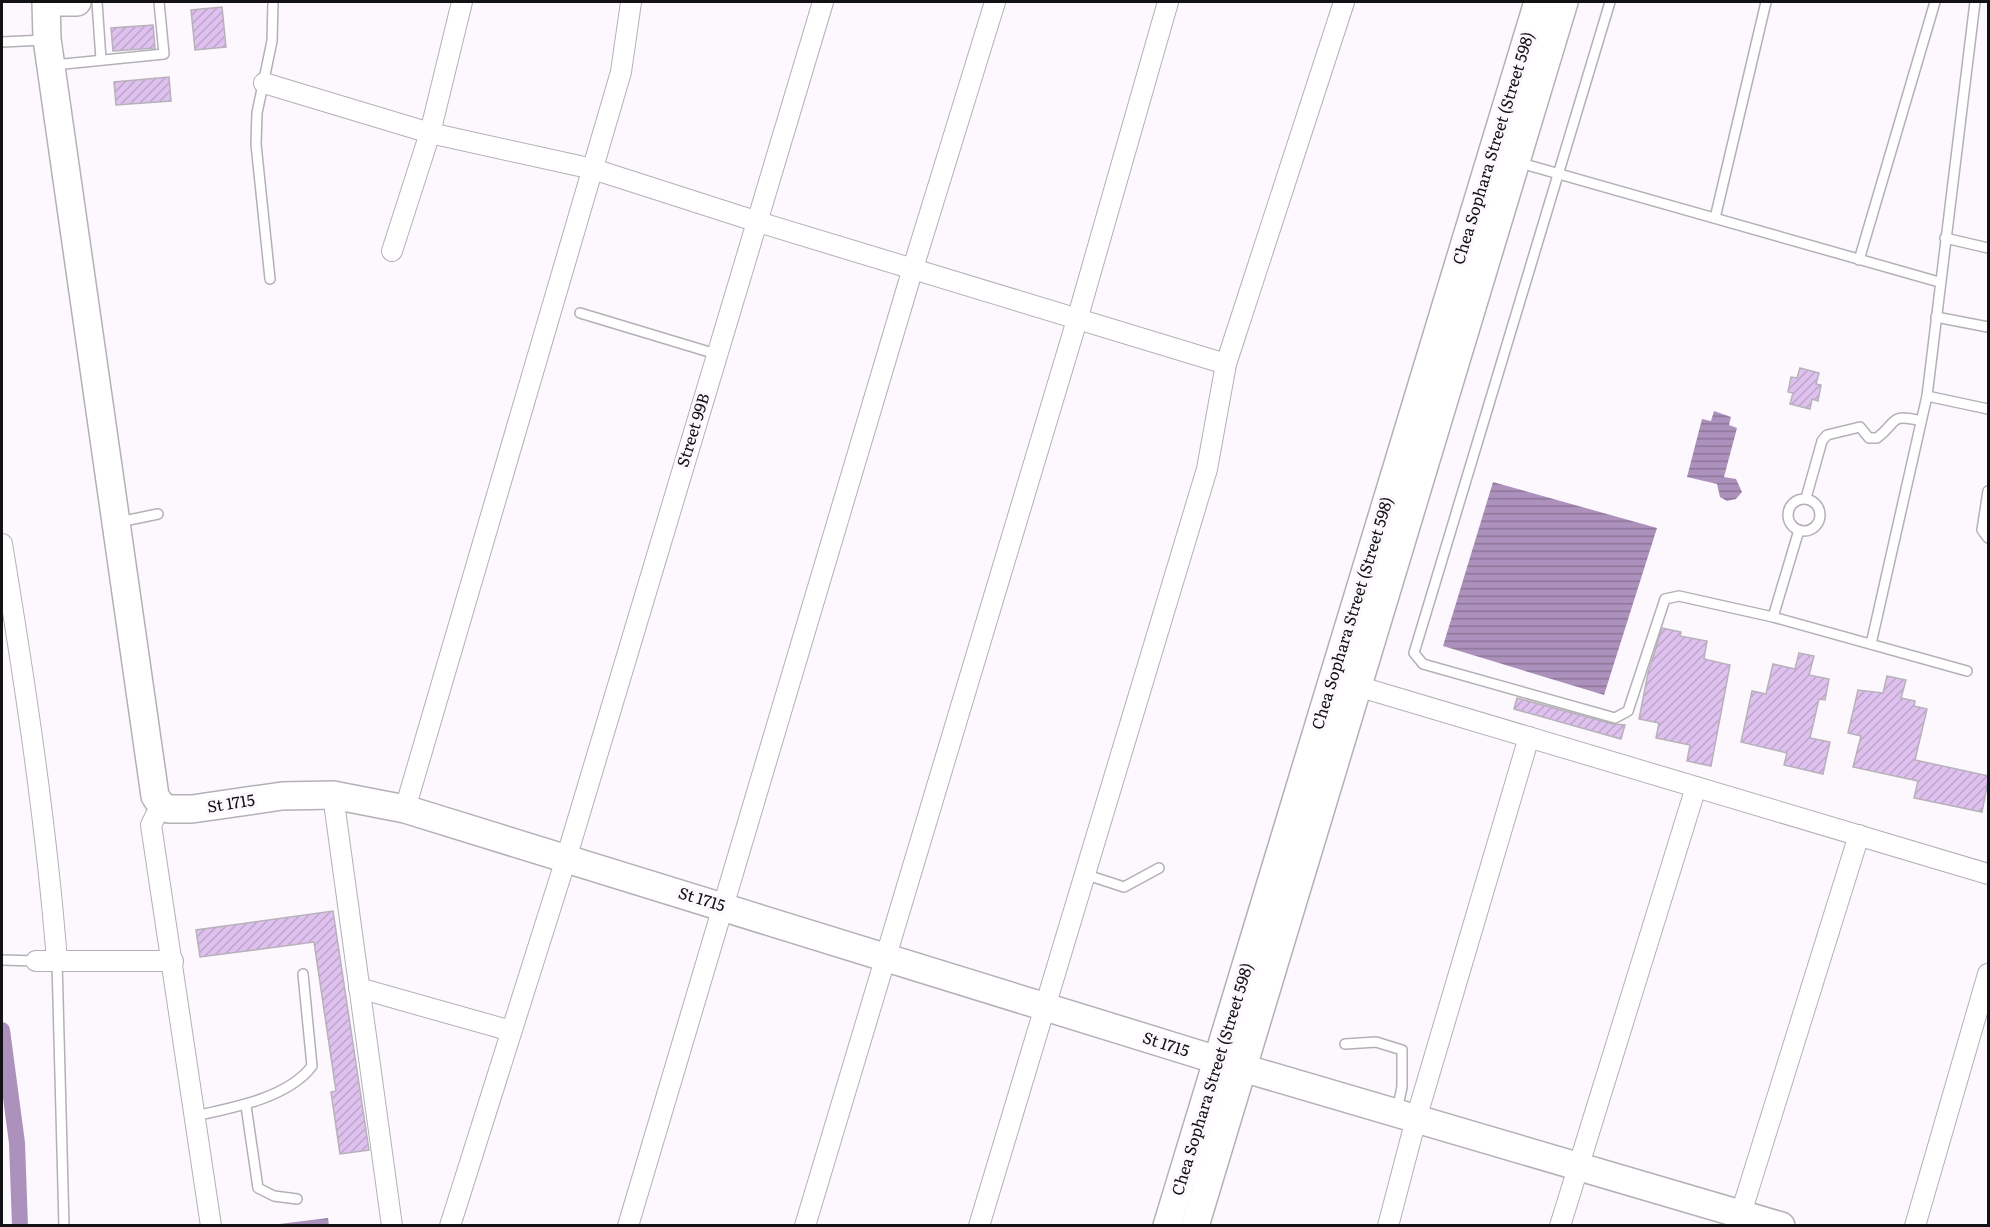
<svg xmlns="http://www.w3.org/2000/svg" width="1990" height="1227" font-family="Literata,serif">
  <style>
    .water { fill: url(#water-rules) }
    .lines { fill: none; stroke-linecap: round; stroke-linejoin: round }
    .canal { stroke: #ac91bc; stroke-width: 16 }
    .building { fill: url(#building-hatch); stroke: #b7b2b9; stroke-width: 1.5 }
    .lane-casing { stroke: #b4b0b7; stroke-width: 12 }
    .street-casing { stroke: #b4b0b7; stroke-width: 22 }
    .secondary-casing { stroke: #b4b0b7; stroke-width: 30 }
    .lane { stroke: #fff; stroke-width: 9 }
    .street { stroke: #fff; stroke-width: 20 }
    .secondary { stroke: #fff; stroke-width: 27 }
    .labels { text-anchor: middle; stroke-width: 6; stroke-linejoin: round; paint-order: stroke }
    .street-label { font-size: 16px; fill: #121113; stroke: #fcf8fe }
  </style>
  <defs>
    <pattern id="water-rules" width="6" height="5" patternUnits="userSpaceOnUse" patternTransform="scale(1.5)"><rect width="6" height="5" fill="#ac91bc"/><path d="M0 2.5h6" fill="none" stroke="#8b7598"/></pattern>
    <pattern id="building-hatch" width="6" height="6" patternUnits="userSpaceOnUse" patternTransform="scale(1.5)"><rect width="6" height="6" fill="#dec1ee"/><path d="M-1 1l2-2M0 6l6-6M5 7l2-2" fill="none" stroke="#bda5cb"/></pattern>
  </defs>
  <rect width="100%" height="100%" fill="#fcf8fe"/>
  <!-- water -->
  <g class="water">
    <path d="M1714,411L1731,417L1729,425L1737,428L1724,477L1736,479L1742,492L1736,499L1727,501L1720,497L1717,484L1687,477L1702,419L1711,421Z"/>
    <path d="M1493,482L1657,528L1604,695L1443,646Z"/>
    <path d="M328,1218L329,1225H271Z"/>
  </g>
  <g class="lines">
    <!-- canal -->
    <path class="canal" d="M2,1030L17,1143L20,1226"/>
  </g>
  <!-- building -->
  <g class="building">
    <path d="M222,7L226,47L195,50L191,10Z"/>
    <path d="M153,25L155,48L113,51L111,28Z"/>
    <path d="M169,77L171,101L116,105L114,82Z"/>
    <path d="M1800,368L1819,373L1816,384L1821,385L1818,401L1812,399L1810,409L1790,404L1793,393L1788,392L1791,377L1797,378Z"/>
    <path d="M1662,628L1681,632L1680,636L1707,641L1704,659L1730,665L1711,766L1687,761L1690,745L1656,738L1659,723L1639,719L1648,673Z"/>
    <path d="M1799,653L1814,656L1809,675L1829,679L1825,700L1819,699L1810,738L1830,742L1823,774L1784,765L1787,753L1741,742L1752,691L1766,694L1773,664L1795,669Z"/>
    <path d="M1887,676L1906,680L1901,698L1915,701L1914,706L1927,709L1915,760L1989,776L1982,812L1914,798L1918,781L1853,767L1861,736L1848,733L1858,690L1883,693Z"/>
    <path d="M1517,698L1613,724L1625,725L1621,739L1514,709Z"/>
    <path d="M333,911L369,1150L340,1154L331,1092L336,1091L314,942L200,957L196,930Z"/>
  </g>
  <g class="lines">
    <!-- lane casing -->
    <g class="lane-casing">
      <g id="lane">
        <path d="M97,2L101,60"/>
        <path d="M1610,2L1414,653L1423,664L1615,718L1628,711L1665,599L1679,596L1773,617L1967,671"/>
        <path d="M2,42L44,40"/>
        <path d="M54,65L164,54L159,2"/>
        <path d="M1517,162L1939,282"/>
        <path d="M1715,218L1766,2"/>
        <path d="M1945,238L1988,248"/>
        <path d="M1859,260L1935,2"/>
        <path d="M270,279L256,144L257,113L272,41L273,2"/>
        <path d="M580,313L716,354"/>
        <path d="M1936,317L1988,327"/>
        <path d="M1927,396L1988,409"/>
        <path d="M1988,491L1982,530L1988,538"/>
        <path d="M1806,498L1822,441L1827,435L1860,427L1869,438H1877C1898,422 1889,413 1921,421"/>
        <circle cx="1804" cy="515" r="16"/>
        <path d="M119,522L158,514"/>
        <path d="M1773,617L1799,530"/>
        <path d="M1871,644L1927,396L1975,2"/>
        <path d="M1084,874L1124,887L1159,868"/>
        <path d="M2,960L36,961"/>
        <path d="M57,961L64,1226"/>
        <path d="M1345,1044L1376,1042L1402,1050V1087L1397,1111"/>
        <path d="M246,1106L258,1188L274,1196L297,1199"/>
        <path d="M195,1116C232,1108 288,1098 312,1066L303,974"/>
      </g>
    </g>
    <!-- street casing -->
    <g class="street-casing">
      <g id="street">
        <path d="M264,83L430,133L593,169L755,221L1226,364"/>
        <path d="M392,251L430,133L462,2"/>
        <path d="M2,544C25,683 46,821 57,961"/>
        <path d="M1347,683L1988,874"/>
        <path d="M333,795L392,1226"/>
        <path d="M161,805L151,825L211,1226"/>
        <path d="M405,809L621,72L631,2"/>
        <path d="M36,961H173"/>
        <path d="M359,988L511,1031"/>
        <path d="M450,1226L566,859L823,2"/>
        <path d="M628,1226L913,268L995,2"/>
        <path d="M805,1226L1077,320L1168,2"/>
        <path d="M979,1226L1207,469L1226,364L1344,2"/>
        <path d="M1388,1226L1416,1119L1529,737"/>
        <path d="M1560,1226L1696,787"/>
        <path d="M1737,1226L1859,835"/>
        <path d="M1915,1226L1988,974"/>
      </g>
    </g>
    <!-- secondary casing -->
    <g class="secondary-casing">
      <g id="secondary">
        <path d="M46,2L47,39L155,796L161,805L169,809H192L282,796L333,795L405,809L1243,1068L1781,1226"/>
        <path d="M51,2H77"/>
        <path d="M1167,1226L1538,2"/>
        <path d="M1195,1226L1564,2"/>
      </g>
    </g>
    <!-- lane -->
    <use href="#lane" class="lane"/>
    <!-- street -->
    <use href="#street" class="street"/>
    <!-- secondary -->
    <use href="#secondary" class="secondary"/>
  </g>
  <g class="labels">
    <!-- street labels -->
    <g class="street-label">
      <text transform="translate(1493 148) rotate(-73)" y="6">Chea Sophara Street (Street 598)</text>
      <text transform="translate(693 430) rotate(-73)" y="6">Street 99B</text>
      <text transform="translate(1352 613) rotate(-73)" y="6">Chea Sophara Street (Street 598)</text>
      <text transform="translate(231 803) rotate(-9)" y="6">St 1715</text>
      <text transform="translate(702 899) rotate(17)" y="6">St 1715</text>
      <text transform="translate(1166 1044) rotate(18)" y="6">St 1715</text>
      <text transform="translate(1212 1079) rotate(-73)" y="6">Chea Sophara Street (Street 598)</text>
    </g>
  </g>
  <!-- border -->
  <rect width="1990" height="1227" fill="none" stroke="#121113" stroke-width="6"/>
</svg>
